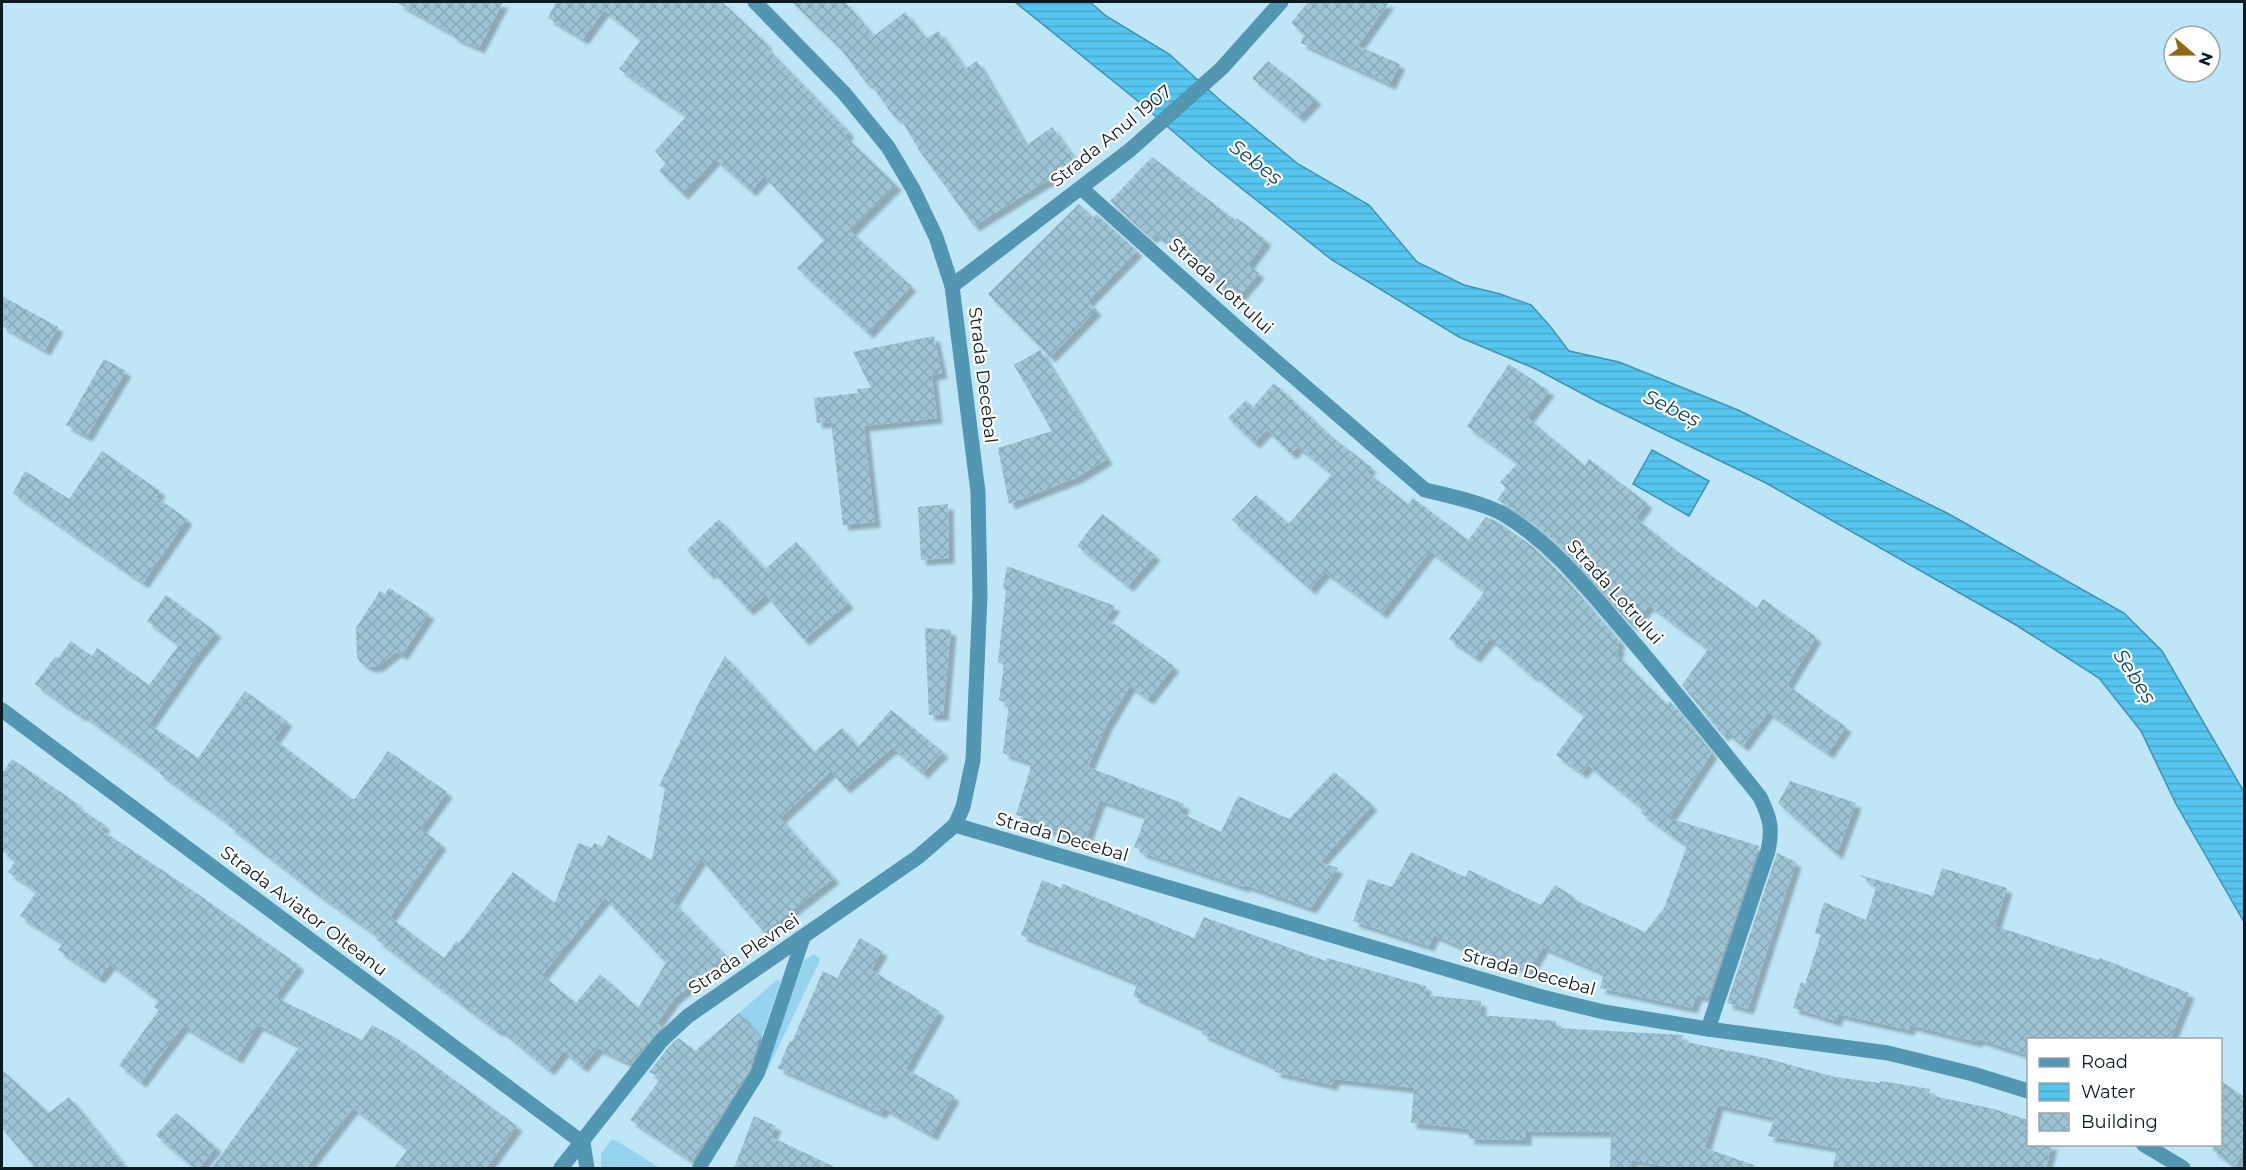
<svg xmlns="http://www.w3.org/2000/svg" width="2246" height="1170" font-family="Montserrat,sans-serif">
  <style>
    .grass { fill: #95d3ee }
    .water { fill: url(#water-rules); stroke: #4092b1; stroke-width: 1.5 }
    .building { fill: url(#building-cross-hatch); fill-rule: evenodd; filter: url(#shadow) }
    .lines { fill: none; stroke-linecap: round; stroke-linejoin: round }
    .lane { stroke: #5296b1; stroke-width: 14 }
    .street { stroke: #5296b1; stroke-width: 15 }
    .labels { text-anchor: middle; stroke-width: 4.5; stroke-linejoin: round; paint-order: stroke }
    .street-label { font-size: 18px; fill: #0c1b21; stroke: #fff }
    .water-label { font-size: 20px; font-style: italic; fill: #154557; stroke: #fff }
  </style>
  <defs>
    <pattern id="water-rules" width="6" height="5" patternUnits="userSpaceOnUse" patternTransform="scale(1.5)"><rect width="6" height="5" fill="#56c5ef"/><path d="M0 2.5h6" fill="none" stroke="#4aa9cd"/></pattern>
    <pattern id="building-cross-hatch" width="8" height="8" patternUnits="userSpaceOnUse" patternTransform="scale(1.5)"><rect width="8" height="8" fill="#9ec4d5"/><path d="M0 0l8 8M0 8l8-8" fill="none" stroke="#87a8b7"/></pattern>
    <filter id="shadow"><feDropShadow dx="5.5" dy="5.5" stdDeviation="1.5" flood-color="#0004"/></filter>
  </defs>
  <rect width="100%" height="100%" fill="#bfe6f7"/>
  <!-- grass -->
  <g class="grass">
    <path d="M814,954L820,959L819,962L767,1071L765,1069L804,960Z"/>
    <path d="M777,980L780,981V984L752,1066L758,1036L739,1014L719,1031L726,1070L744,1084L697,1049Z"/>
    <path d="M611,1140L617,1141L660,1168H601V1154Z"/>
  </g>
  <!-- water -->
  <g class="water">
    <path d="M1015,2H1090L1106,16L1169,54L1221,101L1298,164L1369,205L1417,262L1464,285L1500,294L1531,305L1549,325L1569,351L1619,362L1738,410L1947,513L2124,613L2162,651L2244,792V922L2176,804L2141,731L2099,678L2016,625L1766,483L1598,402L1536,369L1459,337L1332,260L1212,165L1139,102Z"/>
    <path d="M1652,450L1709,481L1689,516L1633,484Z"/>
  </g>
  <!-- building -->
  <g class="building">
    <path d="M396,2H503L479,48L452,36L453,34Z"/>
    <path d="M556,2H722L767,44L765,46L849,132L845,136L896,185L850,231L911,286L868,333L797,268L824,240L764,176L751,191L715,159L683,194L659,171L666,163L655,151L687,116L619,69L641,40L604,10L583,39L548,18Z"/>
    <path d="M792,2H845L874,36L905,12L926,39L938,31L965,69L977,61L1026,146L1052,127L1077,162L1049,182L1048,180L974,226L919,150L899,116L895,118L869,82L867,84L840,48Z"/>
    <path d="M1308,2H1389L1358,46L1400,64L1390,84L1301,43L1304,34L1291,23Z"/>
    <path d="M1268,61L1316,99L1299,117L1252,78Z"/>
    <path d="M1152,157L1235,220L1237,218L1266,240L1248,265L1259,273L1237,299L1155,234L1151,238L1110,201Z"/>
    <path d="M1079,204L1093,218L1096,214L1137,251L1088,301L1096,310L1050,357L988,294Z"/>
    <path d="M2,296L58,327L45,350L2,326Z"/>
    <path d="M934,336L942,373L932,375L937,418L864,426L875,522L843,525L831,422L817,423L814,398L858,393L857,389L871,388L853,352Z"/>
    <path d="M1040,350L1107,459L1078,477L1009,504L998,448L1052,431L1014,365Z"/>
    <path d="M104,359L126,371L87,436L66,425Z"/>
    <path d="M1509,364L1549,391L1528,418L1585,466L1589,459L1647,503L1636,518L1678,552L1757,608L1763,599L1816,637L1787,685L1846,727L1828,753L1768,712L1743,746L1726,732L1723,736L1682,685L1708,649L1649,605L1632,626L1560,546L1527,518L1497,500L1506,488L1500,482L1518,463L1467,426Z"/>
    <path d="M1274,383L1332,437L1371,467L1367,472L1408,504L1413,498L1468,540L1486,517L1498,522L1532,546L1561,574L1620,642L1617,646L1620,649L1616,654L1667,705L1670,701L1712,753L1669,818L1759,846L1708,998L1697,995L1692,1008L1600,988L1604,973L1543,947L1529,971L1477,951L1476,953L1434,935L1429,946L1353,921L1368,879L1392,887L1411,852L1465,877L1469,870L1541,905L1555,885L1574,897L1573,899L1645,932L1664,908L1687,846L1641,813L1643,809L1588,765L1582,773L1556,755L1585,716L1534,675L1532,676L1490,639L1475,657L1449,639L1485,591L1430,551L1382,613L1325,572L1310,589L1232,520L1256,495L1289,524L1332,474L1298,447L1291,454L1267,430L1254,443L1228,418L1246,400L1253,407Z"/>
    <path d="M102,451L160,491L156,497L187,519L143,583L13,493L25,471L69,499Z"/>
    <path d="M948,504L949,558L921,560L918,507Z"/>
    <path d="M1102,514L1155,555L1128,586L1077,546Z"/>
    <path d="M719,519L765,569L796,542L848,603L804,640L766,595L748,610L712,571L709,574L687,550Z"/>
    <path d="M1007,566L1115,606L1106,618L1174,666L1148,699L1130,686L1106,726L1088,767L1184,804L1181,813L1221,832L1238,796L1289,819L1334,772L1372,805L1320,862L1338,868L1311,908L1245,885L1244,887L1140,852V849L1134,847L1146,816L1100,800L1085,842L1038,826L1040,821L1016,815L1032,763L1003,753L1009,704L999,700L1004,665L998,662L1006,590L1003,588Z"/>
    <path d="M389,588L429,614L402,655L397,651L378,666L369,667L360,662L357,657L356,628L380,591L385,594Z"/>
    <path d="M166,595L216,632L196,657L149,724L198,758L245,691L287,721L274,739L354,800L388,751L447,792L421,829L441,844L390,917L444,958L456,941L459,943L513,872L555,903L578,843L592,848L594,843L603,847L608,835L652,860L665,788L659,786L699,702L725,656L814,752L842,728L858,747L891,710L943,752L923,773L892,748L845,788L831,771L780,818L834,878L764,932L701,859L673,902L726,956L674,999L657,1023L662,1027L631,1064L598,1048L582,1067L564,1051L549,1070L499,1029L497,1031L376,939L378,936L316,893L229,826L230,824L159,773L161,771L82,714L81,716L35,684L55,657L58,658L71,641L92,656L97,648L149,685L179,645L147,621ZM605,898L666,963L638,1008L600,974L576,1003L542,975Z"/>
    <path d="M925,628L951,630L943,715H929Z"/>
    <path d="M12,759L78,804L76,806L105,825L101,830L186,886L299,965L275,997L362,1040L372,1025L398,1039L517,1126L486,1168H394L408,1149L353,1108L306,1168H212L300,1046L258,1025L237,1058L183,1026L141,1082L119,1065L159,1010L154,1007L159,1000L110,964L99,978L58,950L63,943L20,916L37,891L8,872L16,860L2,851V773Z"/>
    <path d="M1790,781L1856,803L1837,854L1778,803Z"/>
    <path d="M1777,853L1796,862L1748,1009L1727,1003Z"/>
    <path d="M1942,868L2007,888L1995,926L2099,960L2100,958L2189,993L2170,1040H2028V1055L1978,1039L1977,1042L1910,1025L1909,1030L1838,1014L1836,1021L1793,1008L1801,982L1805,984L1821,935L1815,933L1824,902L1866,920L1876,888L1860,875L1933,896Z"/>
    <path d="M1042,880L1061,888L1063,884L1194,938L1204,917L1326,961L1327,958L1426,986L1425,995L1481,1001L1480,1015L1556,1021V1028L1683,1035L1681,1041L1765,1058L1835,1077L1880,1083V1081L1930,1089L1929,1095L1994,1109L2028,1120V1144H2052L2046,1168H1833L1837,1148L1768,1136L1775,1118L1718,1105L1705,1148L1754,1165V1168H1675L1632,1160L1631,1168H1610L1611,1132L1526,1131V1140L1469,1139V1129L1411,1123L1414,1088L1334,1079L1332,1085L1275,1072L1276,1067L1202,1034L1204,1029L1133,996L1138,983L1021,935Z"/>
    <path d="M860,938L882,951L871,970L939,1011L906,1069L954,1096L932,1135L884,1108L881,1113L778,1068L790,1041L792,1042L823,971L837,978Z"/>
    <path d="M739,1013L760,1038L750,1069L692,1161L630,1120L661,1078L649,1072L668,1048L678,1038L696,1051Z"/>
    <path d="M2,1070L49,1113L69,1097L127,1168H35L2,1128Z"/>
    <path d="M2220,1080L2244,1097V1152L2235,1166L2212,1150L2216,1144H2220Z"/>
    <path d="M176,1113L216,1147L199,1168H194L156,1135Z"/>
    <path d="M754,1116L776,1126L771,1137L837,1168H734Z"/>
  </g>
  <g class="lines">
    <!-- lane -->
    <path class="lane" d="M699,1168L758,1073L804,936"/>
    <!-- street -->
    <g class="street">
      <path d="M1081,188L1241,331L1425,490C1447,495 1484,503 1503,514C1553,544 1587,588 1624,631C1671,686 1715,741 1760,797C1770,818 1773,828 1768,851L1708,1029"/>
      <path d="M952,286L1130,150L1222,68L1281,2"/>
      <path d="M2,710L583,1143"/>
      <path d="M955,825L1542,997L1604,1012L1708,1029L1888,1053L1973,1074L2028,1091"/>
      <path d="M583,1143L587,1168"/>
      <path d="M2143,1144L2183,1168"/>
      <path d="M561,1168L661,1041L688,1016L918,857L955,825L963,807L973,760L980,596L978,492L952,286L936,237L913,189L888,147L844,93L755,2"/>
    </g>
  </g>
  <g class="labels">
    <!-- street labels -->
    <g class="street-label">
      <text transform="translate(1111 136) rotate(-39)" y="6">Strada Anul 1907</text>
      <text transform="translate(1221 286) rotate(42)" y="6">Strada Lotrului</text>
      <text transform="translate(983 375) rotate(83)" y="6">Strada Decebal</text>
      <text transform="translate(1615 592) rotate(48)" y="6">Strada Lotrului</text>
      <text transform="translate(1062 837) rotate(16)" y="6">Strada Decebal</text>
      <text transform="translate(304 911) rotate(37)" y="6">Strada Aviator Olteanu</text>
      <text transform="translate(744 954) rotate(-34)" y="6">Strada Plevnei</text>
      <text transform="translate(1529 972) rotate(15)" y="6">Strada Decebal</text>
    </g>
    <!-- water labels -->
    <g class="water-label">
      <text transform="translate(1256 162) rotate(37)" y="7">Sebeș</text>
      <text transform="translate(1672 408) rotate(26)" y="7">Sebeș</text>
      <text transform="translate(2135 676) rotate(57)" y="7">Sebeș</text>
    </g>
  </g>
  <!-- border -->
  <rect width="2246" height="1170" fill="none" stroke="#0c1b21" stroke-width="6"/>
  <!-- legend -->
  <rect x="2027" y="1038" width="195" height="108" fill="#ffffff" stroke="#9ea4a6" stroke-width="1.5"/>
  <rect x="2039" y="1058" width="30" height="9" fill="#5296b1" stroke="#9ea4a6" stroke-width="1.5"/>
  <text x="2081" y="1068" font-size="18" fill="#0c1b21">Road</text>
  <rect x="2039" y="1083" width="30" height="18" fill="url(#water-rules)" stroke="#9ea4a6" stroke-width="1.5"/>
  <text x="2081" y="1098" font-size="18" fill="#0c1b21">Water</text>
  <rect x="2039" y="1113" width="30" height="18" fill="url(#building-cross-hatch)" stroke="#9ea4a6" stroke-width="1.5"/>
  <text x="2081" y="1128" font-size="18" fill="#0c1b21">Building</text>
  <!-- north arrow -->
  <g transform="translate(2192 54) rotate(110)"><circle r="28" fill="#ffffff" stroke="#9ea4a6" stroke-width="1.5"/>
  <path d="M0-4.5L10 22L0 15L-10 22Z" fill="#946713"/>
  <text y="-9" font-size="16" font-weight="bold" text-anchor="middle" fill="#0c1b21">N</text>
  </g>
</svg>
